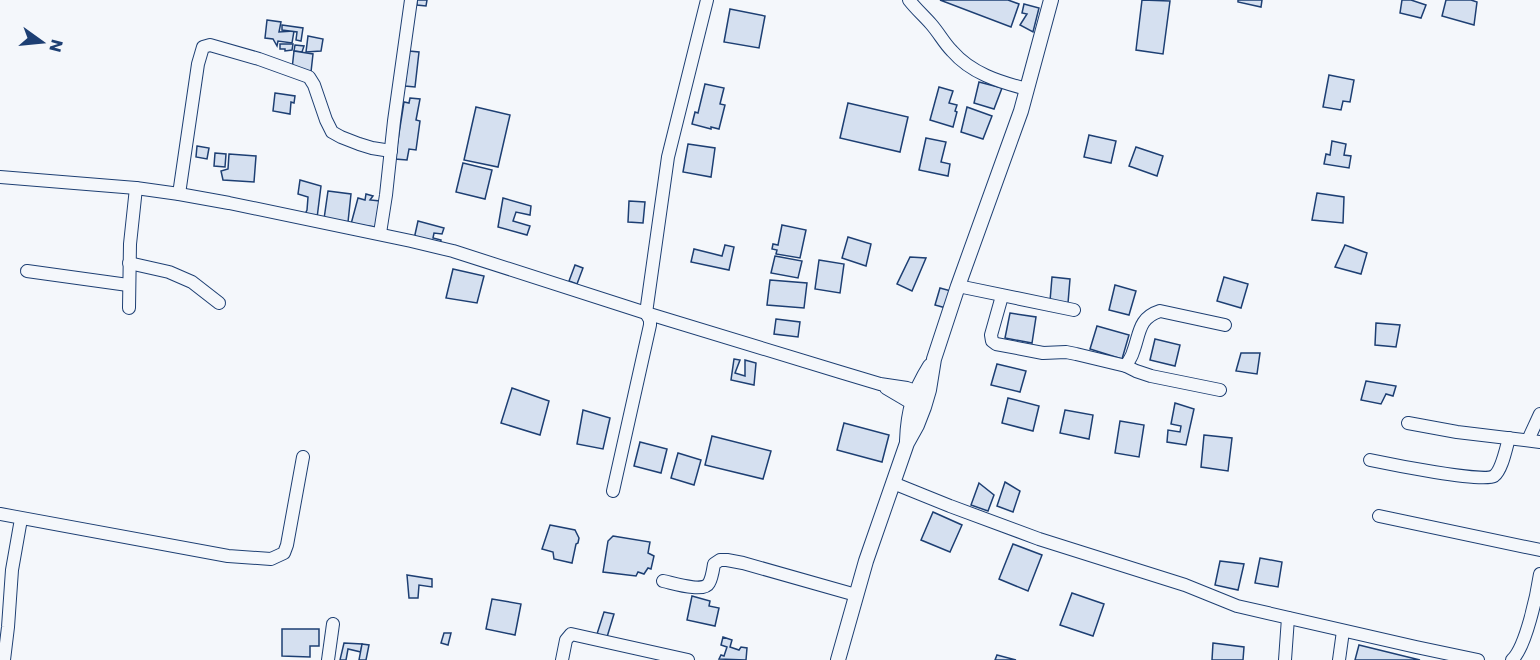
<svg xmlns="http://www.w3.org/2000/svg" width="1540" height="660" font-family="Poppins,sans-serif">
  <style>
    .building { fill: #d5e0f0; stroke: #1d3f73; stroke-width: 1.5 }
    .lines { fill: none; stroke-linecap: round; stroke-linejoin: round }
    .minor-casing { stroke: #1d3f73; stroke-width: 14 }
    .tertiary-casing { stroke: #1d3f73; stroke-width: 16 }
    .minor { stroke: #f4f7fb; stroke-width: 12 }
    .tertiary { stroke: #f4f7fb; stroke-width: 14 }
  </style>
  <rect width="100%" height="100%" fill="#f4f7fb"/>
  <!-- building -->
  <g class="building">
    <path d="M417,0H427L426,6L417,5Z"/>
    <path d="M940,0H1008L1019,4L1011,27Z"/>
    <path d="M1142,0L1170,1L1163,54L1136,50Z"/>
    <path d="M1238,0H1262L1261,7L1238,2Z"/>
    <path d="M1402,0H1411L1426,5L1421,18L1400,13Z"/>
    <path d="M1446,0H1471L1477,2L1474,25L1442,16Z"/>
    <path d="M1024,4L1039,8L1033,32L1020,25L1027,14L1022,13Z"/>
    <path d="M730,9L765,16L759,48L724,42Z"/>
    <path d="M267,20L281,22L279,32L294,31L292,43L278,41L277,46L273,39L265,38Z"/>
    <path d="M282,25L303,28L301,41L296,40L297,32L282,30Z"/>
    <path d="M308,36L323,39L321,51L306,52Z"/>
    <path d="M280,44H293L292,50L285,51V49H280Z"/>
    <path d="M295,45L304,46L302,52L294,51Z"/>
    <path d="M294,51L313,54L311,72L292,69Z"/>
    <path d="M409,51L419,52L415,87L405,86Z"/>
    <path d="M1329,75L1354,80L1350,102L1343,101L1341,110L1323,107Z"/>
    <path d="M979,82L1002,88L994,109L974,103Z"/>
    <path d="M705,84L724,88L720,104L725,105L719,129L711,127V129L692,124L695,112L698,113Z"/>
    <path d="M939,87L953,91L949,103L957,105L955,111L957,112L953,127L930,120Z"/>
    <path d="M275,93L295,96L294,103L291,102L290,114L273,111Z"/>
    <path d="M410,98L420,99L416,120L420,121L416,150L409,149L407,160L395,159L404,102L409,103Z"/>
    <path d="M848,103L908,117L900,152L840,138Z"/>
    <path d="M476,107L510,115L498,167L464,160Z"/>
    <path d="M967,107L992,116L983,139L961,132Z"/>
    <path d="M1089,135L1116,141L1111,163L1084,157Z"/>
    <path d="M926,138L946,142L941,162L950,164L948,176L919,170Z"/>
    <path d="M1332,141L1346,144L1344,155L1351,156L1349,168L1324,164L1326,154L1330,155Z"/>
    <path d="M688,144L715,148L711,177L683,172Z"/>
    <path d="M197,146L209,148L207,159L196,157Z"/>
    <path d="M1136,147L1163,156L1157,176L1129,166Z"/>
    <path d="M215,153L226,154L225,167L214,166Z"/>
    <path d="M229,154L256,156L254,182L223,180L221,171L228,169Z"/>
    <path d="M463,163L492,170L485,199L456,192Z"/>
    <path d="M300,180L321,186L317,218H303L307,210L308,197L298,194Z"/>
    <path d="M328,191L351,194L348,222L324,219Z"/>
    <path d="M1317,193L1344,197L1343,223L1312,220Z"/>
    <path d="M366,194L373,196L370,200L380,201L376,227L351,224L358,198L365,200Z"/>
    <path d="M503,198L531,206L530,215L516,212L513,221L530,226L527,235L498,227Z"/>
    <path d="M629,201L645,202L643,223L628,222Z"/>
    <path d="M418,221L444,228L442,234L434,233L433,238L441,240L440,245L414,239Z"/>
    <path d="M782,225L806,230L800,258L776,254L777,250L772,249L773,244L778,245Z"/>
    <path d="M848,237L871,244L866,266L842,258Z"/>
    <path d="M725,245L734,247L729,270L691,262L694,249L722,256Z"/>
    <path d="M1345,245L1367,253L1361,274L1335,267Z"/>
    <path d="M775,256L802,261L798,278L771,273Z"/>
    <path d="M910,257L926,258L912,291L897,284Z"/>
    <path d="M819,260L844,264L840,293L815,289Z"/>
    <path d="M575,265L583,268L577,284L569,281Z"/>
    <path d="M453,269L484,276L477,303L446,298Z"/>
    <path d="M1052,277L1070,279L1068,303L1050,301Z"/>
    <path d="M1224,277L1248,284L1241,308L1217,301Z"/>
    <path d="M770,280L807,283L804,308L767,305Z"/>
    <path d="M1115,285L1136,291L1129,315L1109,310Z"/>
    <path d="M940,288L951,291L946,308L935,305Z"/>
    <path d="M1010,313L1036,317L1032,343L1005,338Z"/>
    <path d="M776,319L800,322L798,337L774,334Z"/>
    <path d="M1376,323L1400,325L1396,347L1375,345Z"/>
    <path d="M1097,326L1129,335L1122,359L1090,349Z"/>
    <path d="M1155,339L1180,345L1175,366L1150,360Z"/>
    <path d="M1241,353H1260L1257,374L1236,371Z"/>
    <path d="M734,359L740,360L735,373L745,376V360L756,363L754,385L731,380Z"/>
    <path d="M997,364L1026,371L1020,392L991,385Z"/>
    <path d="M1366,381L1396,386L1393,396L1386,394L1381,404L1361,400Z"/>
    <path d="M512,388L549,401L540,435L501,423Z"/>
    <path d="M1008,398L1039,406L1033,431L1002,423Z"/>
    <path d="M1175,403L1194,409L1186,445L1167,442L1168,430L1180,432L1181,426L1171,424Z"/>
    <path d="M583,410L610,418L603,449L577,444Z"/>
    <path d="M1065,410L1093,415L1089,439L1060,433Z"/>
    <path d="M1120,421L1144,425L1139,457L1115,453Z"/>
    <path d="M844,423L889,435L882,462L837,450Z"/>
    <path d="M1204,435L1232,438L1228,471L1201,467Z"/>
    <path d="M712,436L771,451L763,479L705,465Z"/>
    <path d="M640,442L667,449L661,473L634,466Z"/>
    <path d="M678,453L701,460L694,485L671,478Z"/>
    <path d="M1005,482L1020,491L1013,512L997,506Z"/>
    <path d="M979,483L994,495L988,511L971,505Z"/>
    <path d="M933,512L962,525L950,552L921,540Z"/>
    <path d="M550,525L575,530L579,538L578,543L576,544L572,563L554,559L553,552L542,549Z"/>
    <path d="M613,536L650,542L648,553L654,556L651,569L648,568L644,574L638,572L636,576L603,572L608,541Z"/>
    <path d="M1013,544L1042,555L1028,591L999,579Z"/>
    <path d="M1260,558L1282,562L1278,587L1255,583Z"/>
    <path d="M1220,561L1244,564L1238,590L1215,585Z"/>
    <path d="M407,575L432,579V587L419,585L418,598H409Z"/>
    <path d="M1072,593L1104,604L1093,636L1060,625Z"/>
    <path d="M692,596L710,601L709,606L719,608L715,626L687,620Z"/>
    <path d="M492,599L521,604L515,635L486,629Z"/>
    <path d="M604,612L614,614L607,637L597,634Z"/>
    <path d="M282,629H319V646H310V657L282,656Z"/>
    <path d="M444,633H451L448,645L441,643Z"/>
    <path d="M723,637L732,640L730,647L739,650L741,647L747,648L746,660L719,659L721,655L724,656L727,647L721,645Z"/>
    <path d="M344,643L362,644L361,652L348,649L346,660H340Z"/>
    <path d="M1213,643L1244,647L1243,660H1212Z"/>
    <path d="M362,644L369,645L366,660H359Z"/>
    <path d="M1359,645L1420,660H1355Z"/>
    <path d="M997,655L1016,660H995Z"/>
  </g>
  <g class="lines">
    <!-- minor casing -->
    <g class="minor-casing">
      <g id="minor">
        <path d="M909,0C916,9 924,16 931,24C939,33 944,43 952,51C971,73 999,82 1027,89"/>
        <path d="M0,177L136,188L179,194L229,203L411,241L453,251L646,313L840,372L880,384L907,388L924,394"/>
        <path d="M179,194L198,64L203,47L210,45L259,59L309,77L314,85L326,120L332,132L341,137L359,144L372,148L391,151"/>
        <path d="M380,233L386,195L394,121L411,0"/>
        <path d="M129,263L169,272L192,282L219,303"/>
        <path d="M27,271L128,285"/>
        <path d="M958,286L1074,310"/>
        <path d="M1002,296L991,335L992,341L996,344L1043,353L1066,352L1076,354L1126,366L1136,371L1151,376L1220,390"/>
        <path d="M129,308L130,244L136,188"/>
        <path d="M1126,366C1128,361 1132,357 1133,352C1140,334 1138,318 1160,311L1225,325"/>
        <path d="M886,388L908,401L921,406"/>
        <path d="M1408,423L1457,432L1540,442"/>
        <path d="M1528,440L1540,414"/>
        <path d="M1370,460C1389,464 1483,483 1494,476C1502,470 1506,448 1509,438"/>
        <path d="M893,483L950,506L1039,539L1185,585L1237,606L1416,647L1478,660"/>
        <path d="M613,491L650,325V320L646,313L668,157L707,0"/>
        <path d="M0,514L228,556L271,559L284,553L287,545L303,457"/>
        <path d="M1379,516L1540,550"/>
        <path d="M663,581C673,583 704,593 709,583C712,578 713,570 714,564L720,560H727L743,563L856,595"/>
        <path d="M4,660L8,627L12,570L21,519"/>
        <path d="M328,660L333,624"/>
        <path d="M562,660L566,640L571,634L688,660"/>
        <path d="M1285,660L1288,618"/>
        <path d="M1339,660L1343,631"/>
        <path d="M1512,660C1526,647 1537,594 1540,574"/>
      </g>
    </g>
    <!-- tertiary casing -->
    <g class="tertiary-casing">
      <g id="tertiary">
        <path d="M907,441C908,410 914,392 930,366"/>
        <path d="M838,660L866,561L907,443L917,425L924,407L929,390L934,359L958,286L1021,111L1051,0"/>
      </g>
    </g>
    <!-- minor -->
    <use href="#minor" class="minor"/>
    <!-- tertiary -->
    <use href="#tertiary" class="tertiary"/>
  </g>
  <!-- north arrow -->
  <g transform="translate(42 42) rotate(105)" stroke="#f4f7fb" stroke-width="4.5" paint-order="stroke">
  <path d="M0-4.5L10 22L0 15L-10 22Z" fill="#1d3f73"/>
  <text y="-9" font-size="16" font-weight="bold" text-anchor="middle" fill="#1d3f73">N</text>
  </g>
</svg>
